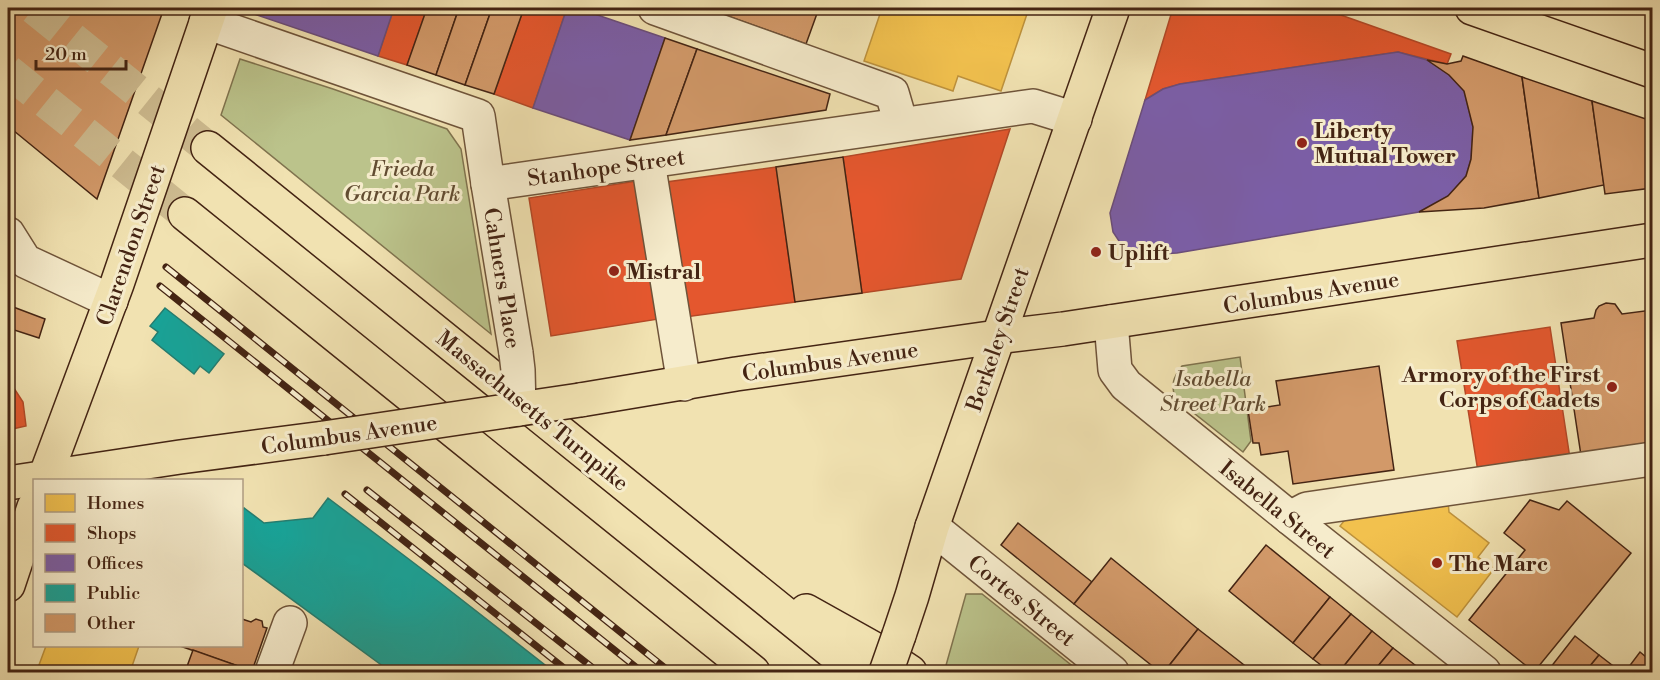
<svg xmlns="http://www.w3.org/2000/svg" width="1660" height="680" font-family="'Libre Bodoni',serif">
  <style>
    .green { fill: #bbc38b; stroke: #80744f; stroke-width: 1.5 }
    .homes { fill: #f2c14e; stroke: #be923c; stroke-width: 1.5 }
    .shops { fill: #e4572e; stroke: #b44826; stroke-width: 1.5 }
    .offices { fill: #7b5ea7; stroke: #6a4d7b; stroke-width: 1.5 }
    .public { fill: #17a398; stroke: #247d70; stroke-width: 1.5 }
    .building { fill: #d29969; stroke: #442413; stroke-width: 1.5 }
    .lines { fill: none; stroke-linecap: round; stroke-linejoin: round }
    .highway-tunnel { stroke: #cebc91; stroke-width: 33; stroke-dasharray: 33 16; stroke-linecap: butt }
    .minor-casing { stroke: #6f543a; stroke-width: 36 }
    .major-casing { stroke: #442413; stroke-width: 36 }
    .highway-casing { stroke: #442413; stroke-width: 36 }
    .minor { stroke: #f6eccc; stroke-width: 33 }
    .major { stroke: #f1e2b1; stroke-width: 33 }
    .highway { stroke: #f1e2b1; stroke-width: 33 }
    .rail-casing { stroke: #442413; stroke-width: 7 }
    .rail { stroke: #f6eccc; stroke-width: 4.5; stroke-dasharray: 14; stroke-linecap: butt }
    .minor-bridge-casing { stroke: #6f543a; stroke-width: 36; stroke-linecap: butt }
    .major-bridge-casing { stroke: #442413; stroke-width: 36; stroke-linecap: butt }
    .minor-bridge { stroke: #f6eccc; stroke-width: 33 }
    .major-bridge { stroke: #f1e2b1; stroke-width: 33 }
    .poi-dot { fill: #8f2418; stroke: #f6eccc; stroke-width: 2 }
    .labels { text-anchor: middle; stroke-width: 6; stroke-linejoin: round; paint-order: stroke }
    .poi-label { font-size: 22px; font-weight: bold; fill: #442413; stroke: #f6eccc; text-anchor: start }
    .street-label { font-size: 22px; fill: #442413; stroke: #f6eccc }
    .park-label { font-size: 22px; font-style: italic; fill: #624c31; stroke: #f6eccc }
  </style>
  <rect width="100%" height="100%" fill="#f1e2b1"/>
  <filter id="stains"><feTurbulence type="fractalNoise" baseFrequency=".00333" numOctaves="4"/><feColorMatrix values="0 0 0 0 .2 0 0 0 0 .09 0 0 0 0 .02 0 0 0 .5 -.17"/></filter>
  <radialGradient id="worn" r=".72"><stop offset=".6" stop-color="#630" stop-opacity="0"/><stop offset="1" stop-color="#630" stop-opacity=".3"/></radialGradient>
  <!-- green -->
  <g class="green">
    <path d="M240,59L333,89L447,129L461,149L491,334L221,115Z"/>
    <path d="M1240,357L1251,441L1243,452L1175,398C1171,384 1173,378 1182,366Z"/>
    <path d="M966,594H982L1080,672H950L945,669Z"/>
  </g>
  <!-- homes -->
  <g class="homes">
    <path d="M882,8H920L937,14L939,8H1029L1001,91L958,76L953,91L864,61Z"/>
    <path d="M1448,501L1449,512L1489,543L1478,557L1494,569L1457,617L1340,526L1348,516Z"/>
    <path d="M46,646H139L130,672H41L43,666L39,665Z"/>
  </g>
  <!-- shops -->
  <g class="shops">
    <path d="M394,8H427L407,65L378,56Z"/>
    <path d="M524,8H567L533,108L494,94Z"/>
    <path d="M1173,8H1321L1451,54L1447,64L1398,52L1180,84L1163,89L1145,100Z"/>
    <path d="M1010,129L961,279L862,293L843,157Z"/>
    <path d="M776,167L795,302L678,318L659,183Z"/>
    <path d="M643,180L665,318L551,336L529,198Z"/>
    <path d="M1550,327L1571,465L1479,478L1457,341Z"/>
    <path d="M8,379L23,402L26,426L8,430Z"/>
  </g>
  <!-- offices -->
  <g class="offices">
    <path d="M253,8H394L378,56L251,13Z"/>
    <path d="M567,8H577L665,38L630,140L533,108Z"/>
    <path d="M1398,52L1427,60L1449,75L1464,91L1473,127L1471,159L1466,176L1448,196L1419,212L1177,253L1139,255L1129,251L1121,244L1113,232L1110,213L1145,100L1163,89L1180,84Z"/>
  </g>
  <!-- public -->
  <g class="public">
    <path d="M165,308L224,354L209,373L200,366L194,374L152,340L158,332L150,326Z"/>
    <path d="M328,498L439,582L554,672H391L242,563V512L244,508L264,523L313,518Z"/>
  </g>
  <!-- building -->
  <g class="building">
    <path d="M8,8H164L97,199L8,126Z"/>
    <path d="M427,8H459L436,75L407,65Z"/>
    <path d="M459,8H492L465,85L436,75Z"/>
    <path d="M492,8H524L494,94L465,85Z"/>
    <path d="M705,8H819L806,44Z"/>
    <path d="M665,38L697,49L666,135L630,140Z"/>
    <path d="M697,49L830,94L826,110L666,135Z"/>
    <path d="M1463,56L1522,77L1539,198L1484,208L1419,212L1448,196L1466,176L1471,159L1473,127L1464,91L1449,75L1427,60L1447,64L1461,61Z"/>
    <path d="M1522,77L1592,101L1604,185L1539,198Z"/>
    <path d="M1592,101L1652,121V188L1605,194Z"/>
    <path d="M843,157L862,293L795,302L776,167Z"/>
    <path d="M1606,303L1615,304L1622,314L1652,310V452L1582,462L1561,323L1594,318L1596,310L1599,306Z"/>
    <path d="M8,305L45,319L39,338L8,328Z"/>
    <path d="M1379,366L1394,470L1293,484L1288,451L1261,455L1259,443H1253L1248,410L1280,405L1276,381Z"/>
    <path d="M1530,500L1559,510L1567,501L1631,553L1534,672L1469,620L1525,550L1504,533Z"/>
    <path d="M1018,523L1092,582L1074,604L1001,545Z"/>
    <path d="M1266,545L1330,597L1293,643L1229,591Z"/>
    <path d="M1111,558L1198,629L1164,672H1160L1074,604Z"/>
    <path d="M1330,597L1351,614L1313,659L1293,643Z"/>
    <path d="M1351,614L1372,631L1339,672H1330L1313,659Z"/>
    <path d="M242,619L251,622L256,619L262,621L263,627L267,628L252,671L180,646H242Z"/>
    <path d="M1198,629L1253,672H1164Z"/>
    <path d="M1372,631L1393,648L1373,672H1339Z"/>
    <path d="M1575,636L1599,655L1585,672H1547Z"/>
    <path d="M1393,648L1415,665L1409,672H1373Z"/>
    <path d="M193,650L241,667L240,672H185Z"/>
    <path d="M1640,652L1652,662V672H1625Z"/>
    <path d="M1599,655L1621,672H1585Z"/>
  </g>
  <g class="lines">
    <!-- highway-tunnel -->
    <g class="highway-tunnel">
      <path d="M34,8L208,148"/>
      <path d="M8,71L185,214"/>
    </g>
    <!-- minor casing -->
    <g class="minor-casing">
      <g id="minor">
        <path d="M655,8L892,93L901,124"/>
        <path d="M206,22L478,116L488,184L516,353"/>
        <path d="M648,162L684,384"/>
        <path d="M488,184L1033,106L1075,119"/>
        <path d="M8,234L25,261L111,301"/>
        <path d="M1111,322L1115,370L1126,385L1290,518L1484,672"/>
        <path d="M1290,518L1307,509L1652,459"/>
        <path d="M932,527L1112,672"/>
        <path d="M272,672L290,623"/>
      </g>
    </g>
    <!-- major casing -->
    <g class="major-casing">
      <g id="major">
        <path d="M1472,8L1652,71"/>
        <path d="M580,400L736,374L997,337L1063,329L1652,240"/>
        <path d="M44,480L117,284L211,8"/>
        <path d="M8,483L180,457L324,438"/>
        <path d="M8,585L34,507"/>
        <path d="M899,635L912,596L932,527L1113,8"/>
      </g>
    </g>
    <!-- highway casing -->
    <g class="highway-casing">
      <g id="highway">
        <path d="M208,148L857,672"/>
        <path d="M185,214L753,672"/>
        <path d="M806,611L883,654L910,672"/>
      </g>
    </g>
    <!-- minor -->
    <use href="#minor" class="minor"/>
    <!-- major -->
    <use href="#major" class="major"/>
    <!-- highway -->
    <use href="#highway" class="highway"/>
    <!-- rail casing -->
    <g class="rail-casing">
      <g id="rail">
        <path d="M166,267L670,672"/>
        <path d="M160,286L642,672"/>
        <path d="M367,490L598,672"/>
        <path d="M345,494L569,672"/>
      </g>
    </g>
    <!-- rail -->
    <use href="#rail" class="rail"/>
    <!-- minor-bridge casing -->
    <g class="minor-bridge-casing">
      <path id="minor-bridge" d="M516,353L518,370L519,409"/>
    </g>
    <!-- major-bridge casing -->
    <g class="major-bridge-casing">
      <g id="major-bridge">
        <path d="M324,438L580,400"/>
        <path d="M886,672L899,635"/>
      </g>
    </g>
    <!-- minor-bridge -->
    <use href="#minor-bridge" class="minor-bridge"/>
    <!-- major-bridge -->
    <use href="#major-bridge" class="major-bridge"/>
  </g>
  <!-- markers -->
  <g class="poi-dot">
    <circle cx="1302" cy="143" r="6"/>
    <circle cx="1096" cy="252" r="6"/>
    <circle cx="614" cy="271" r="6"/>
    <circle cx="1612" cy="387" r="6"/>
    <circle cx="1437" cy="563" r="6"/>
  </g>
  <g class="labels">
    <!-- poi labels -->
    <g class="poi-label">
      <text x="1314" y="138">Liberty<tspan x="1314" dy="25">Mutual Tower</tspan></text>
      <text x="1108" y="260">Uplift</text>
      <text x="626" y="279">Mistral</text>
      <text x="1600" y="382" text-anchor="end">Armory of the First<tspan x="1600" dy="25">Corps of Cadets</tspan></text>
      <text x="1449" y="571">The Marc</text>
    </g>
    <!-- street labels -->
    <g class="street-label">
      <text transform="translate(606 167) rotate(-8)" y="8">Stanhope Street</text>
      <text transform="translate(130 245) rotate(-71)" y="8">Clarendon Street</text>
      <text transform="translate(503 278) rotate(81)" y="8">Cahners Place</text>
      <text transform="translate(1311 292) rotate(-9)" y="8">Columbus Avenue</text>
      <text transform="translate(997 339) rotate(-71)" y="8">Berkeley Street</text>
      <text transform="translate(830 361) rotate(-8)" y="8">Columbus Avenue</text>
      <text transform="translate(533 410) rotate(39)" y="8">Massachusetts Turnpike</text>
      <text transform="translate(349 434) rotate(-8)" y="8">Columbus Avenue</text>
      <text transform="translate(1278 509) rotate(39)" y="8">Isabella Street</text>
      <text transform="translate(1022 600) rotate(39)" y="8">Cortes Street</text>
    </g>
    <!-- park labels -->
    <g class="park-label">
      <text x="402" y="176">Frieda<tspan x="402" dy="25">Garcia Park</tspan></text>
      <text x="1213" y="386">Isabella<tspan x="1213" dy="25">Street Park</tspan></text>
    </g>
  </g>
  <!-- margin -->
  <rect width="1660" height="680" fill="none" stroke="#f1e2b1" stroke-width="30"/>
  <rect x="9" y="9" width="1642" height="662" fill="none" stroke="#442413" stroke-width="3"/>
  <rect x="15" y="15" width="1630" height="650" fill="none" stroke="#442413" stroke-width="1.5"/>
  <!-- legend -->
  <rect x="33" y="479" width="210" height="168" fill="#f6eccc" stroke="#af9c82" stroke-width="1.5"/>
  <rect x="45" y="494" width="30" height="18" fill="#f2c14e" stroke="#af9c82" stroke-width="1.5"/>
  <text x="87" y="509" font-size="18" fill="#442413">Homes</text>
  <rect x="45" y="524" width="30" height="18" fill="#e4572e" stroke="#af9c82" stroke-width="1.5"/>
  <text x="87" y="539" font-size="18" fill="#442413">Shops</text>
  <rect x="45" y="554" width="30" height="18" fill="#7b5ea7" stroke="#af9c82" stroke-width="1.5"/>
  <text x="87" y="569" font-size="18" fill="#442413">Offices</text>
  <rect x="45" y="584" width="30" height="18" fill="#17a398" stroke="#af9c82" stroke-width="1.5"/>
  <text x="87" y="599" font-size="18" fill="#442413">Public</text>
  <rect x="45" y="614" width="30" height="18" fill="#d29969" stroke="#af9c82" stroke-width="1.5"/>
  <text x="87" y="629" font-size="18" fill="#442413">Other</text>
  <!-- scale -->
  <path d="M36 60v9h90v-9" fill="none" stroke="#442413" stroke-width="3"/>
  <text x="45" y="60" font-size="18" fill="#442413" stroke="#f6eccc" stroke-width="4.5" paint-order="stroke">20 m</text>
  <rect width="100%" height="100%" filter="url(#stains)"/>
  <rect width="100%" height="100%" fill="url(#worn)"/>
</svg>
